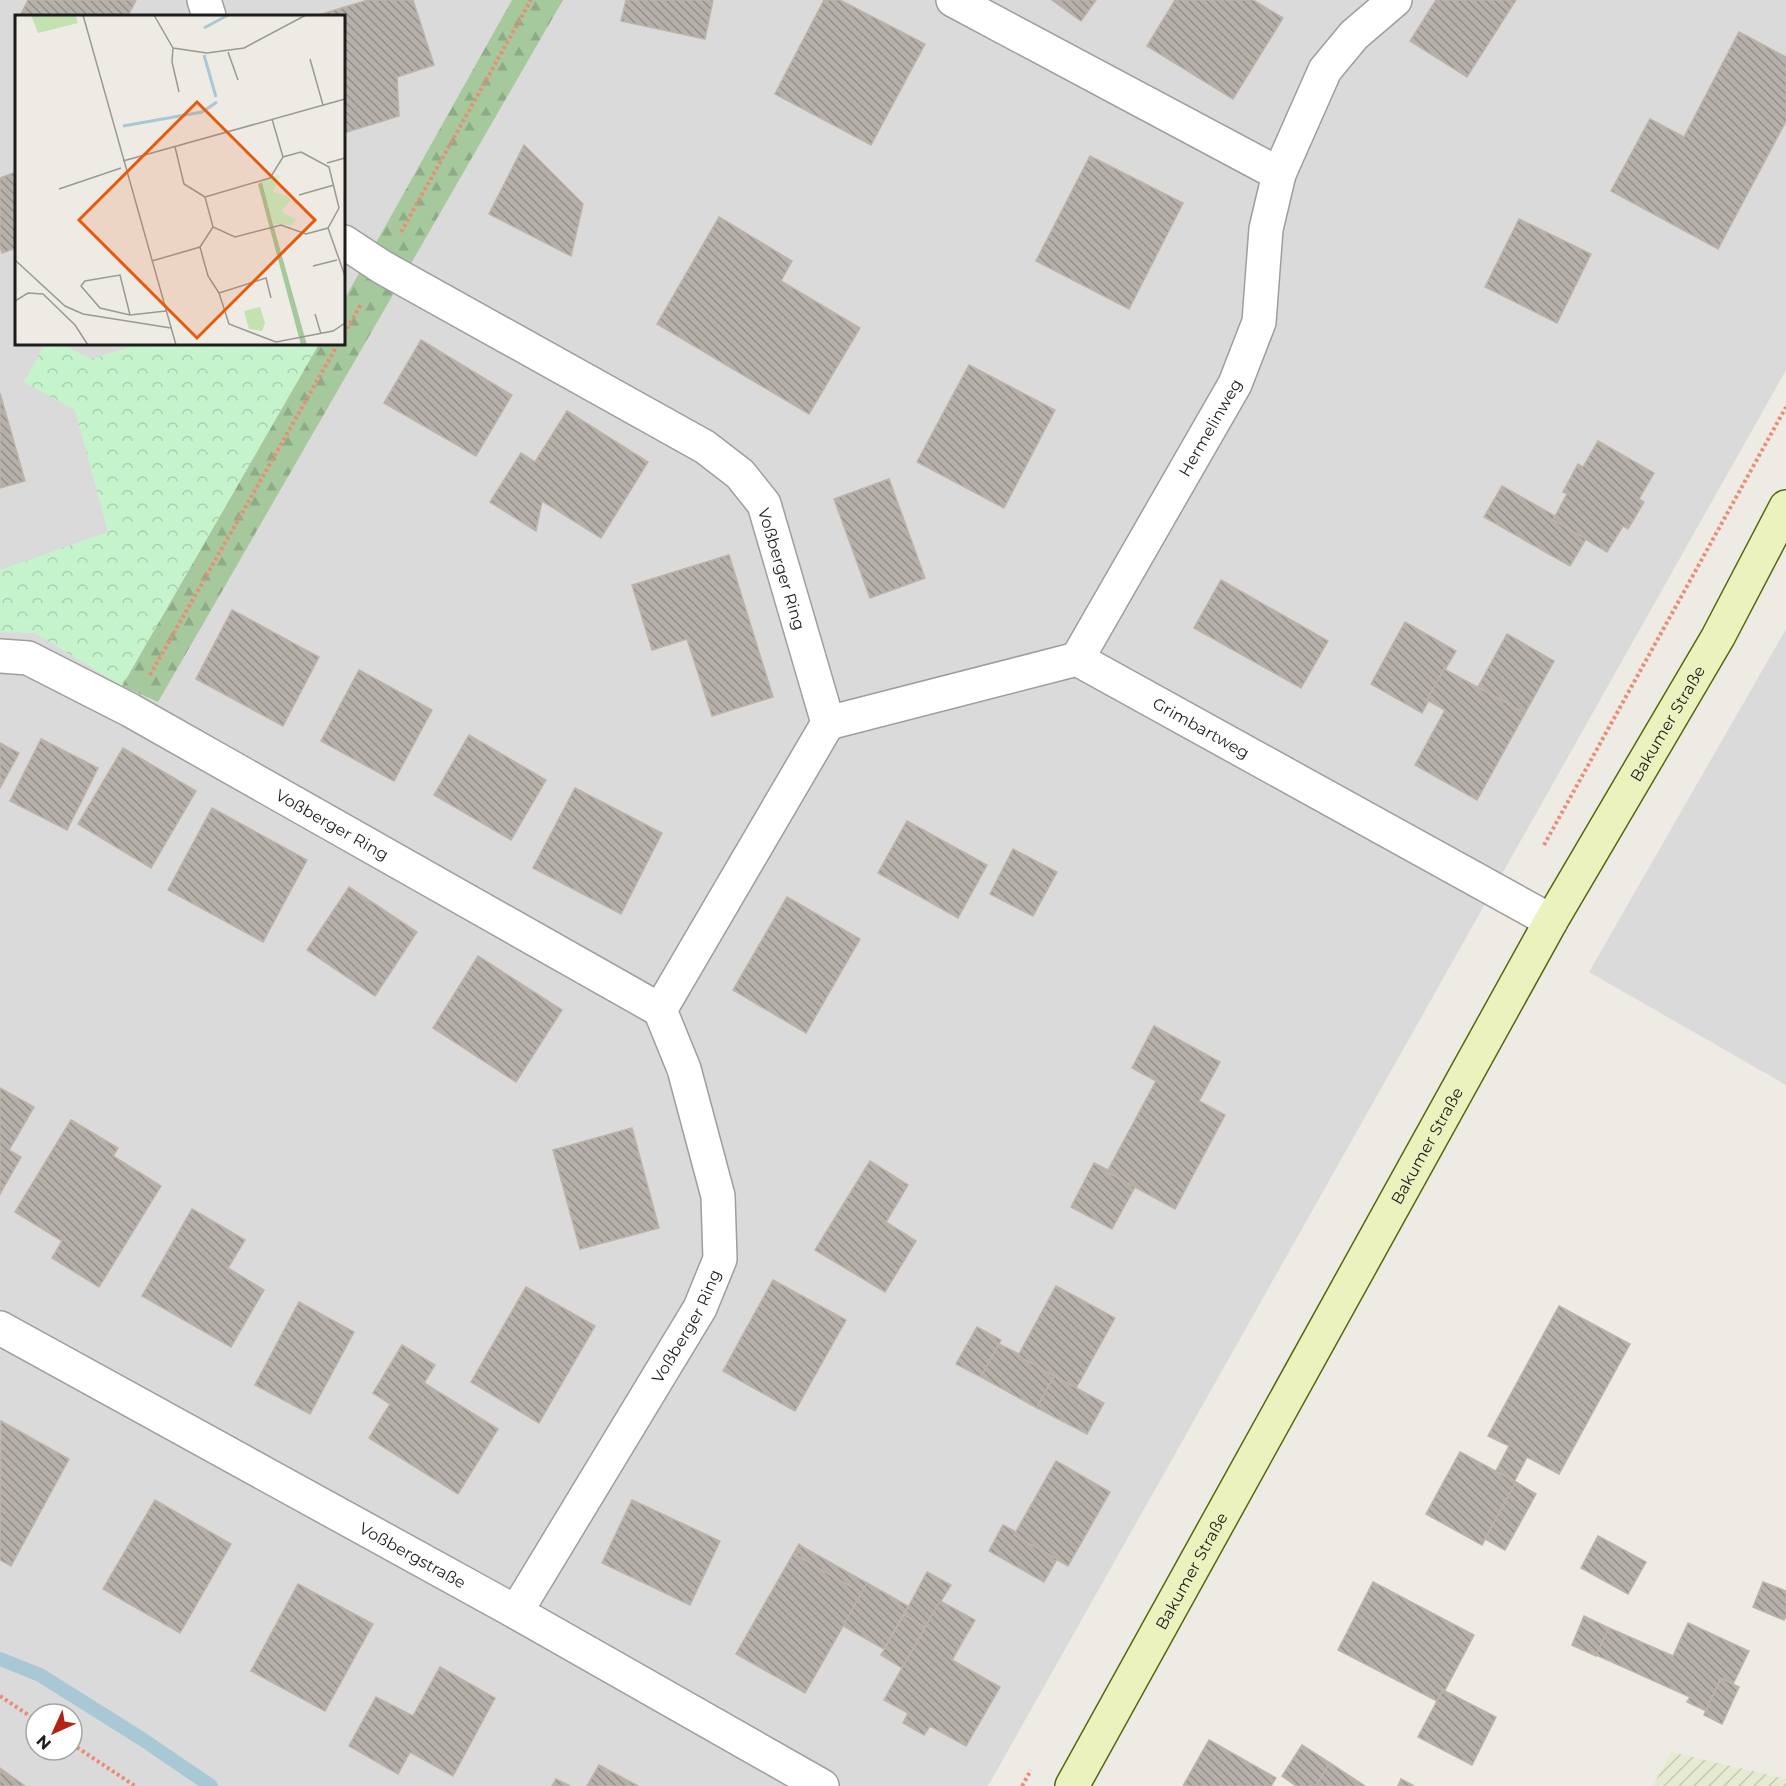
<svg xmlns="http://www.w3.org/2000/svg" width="1786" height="1786" font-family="Montserrat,sans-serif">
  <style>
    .residential { fill: #dbdada; fill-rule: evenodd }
    .farmland { fill: url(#farmland-furrows) }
    .forest { fill: url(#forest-firs) }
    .park { fill: url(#park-crowns) }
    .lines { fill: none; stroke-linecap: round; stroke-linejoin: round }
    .stream { stroke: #a9c8d6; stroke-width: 14 }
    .building { fill: url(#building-back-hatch); stroke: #bdb3a8; stroke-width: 1.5 }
    .street-casing { stroke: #9e9e9e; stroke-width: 36 }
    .secondary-casing { stroke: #576711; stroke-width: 36 }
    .path { stroke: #ea8c78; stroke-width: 4; stroke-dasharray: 3 3; stroke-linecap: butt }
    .street { stroke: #fff; stroke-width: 33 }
    .secondary { stroke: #ebf2bd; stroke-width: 33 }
    .labels { text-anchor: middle; stroke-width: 4.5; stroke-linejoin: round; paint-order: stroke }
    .street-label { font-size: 16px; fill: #1d1d1d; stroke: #fff }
    .inset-river { fill: none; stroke: #a9c8d6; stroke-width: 3 }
    .inset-road { fill: none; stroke: #9a9994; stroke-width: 1.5 }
    .view { fill: #e8590c; fill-opacity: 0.15; stroke: #e8590c; stroke-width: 3 }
    .inset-edge { fill: none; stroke: #1d1d1d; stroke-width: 3 }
  </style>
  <defs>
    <pattern id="farmland-furrows" width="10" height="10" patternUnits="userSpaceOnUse" patternTransform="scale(1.5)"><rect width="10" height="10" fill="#e6ead1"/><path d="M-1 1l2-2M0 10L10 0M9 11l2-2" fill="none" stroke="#c5c8b3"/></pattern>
    <pattern id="forest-firs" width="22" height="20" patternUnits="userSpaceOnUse" patternTransform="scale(1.5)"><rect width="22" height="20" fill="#a6c89d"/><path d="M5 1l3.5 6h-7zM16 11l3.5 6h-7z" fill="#8eab87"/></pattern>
    <pattern id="park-crowns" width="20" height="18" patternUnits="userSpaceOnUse" patternTransform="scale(1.5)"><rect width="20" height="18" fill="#c5f3cc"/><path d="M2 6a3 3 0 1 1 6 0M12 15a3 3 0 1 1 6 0" fill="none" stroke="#a9d0af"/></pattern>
    <pattern id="building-back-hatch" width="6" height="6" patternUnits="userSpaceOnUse" patternTransform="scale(1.5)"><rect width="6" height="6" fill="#b6b0aa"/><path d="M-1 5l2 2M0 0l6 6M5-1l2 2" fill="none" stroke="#938f8a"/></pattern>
  </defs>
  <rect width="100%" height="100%" fill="#edebe4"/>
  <!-- residential -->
  <g class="residential">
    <path d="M0,0H1786V370L988,1786H0ZM16,16H344V344H16ZM36,1714H72V1750H36Z"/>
    <path d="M1786,629V1085L1589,972Z"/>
  </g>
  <!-- farmland -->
  <path class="farmland" d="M1671,1752L1786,1779V1786H1653Z"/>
  <!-- forest -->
  <path class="forest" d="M512,0H563L158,702L122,686L319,344H344V300Z"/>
  <!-- park -->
  <path class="park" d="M45,344H63L91,359L140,344H319L122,686L35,633L0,632V570L108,532L75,410L24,382Z"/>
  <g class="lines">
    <!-- stream -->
    <path class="stream" d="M0,1659L40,1675L142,1739L211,1786"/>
  </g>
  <!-- building -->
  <g class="building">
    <path d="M28,0H136L128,16H20Z"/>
    <path d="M368,0H413L434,65L397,77L399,116L344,133V16H315Z"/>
    <path d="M626,0H713L705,39L621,21Z"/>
    <path d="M824,0H840L925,44L871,145L775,94Z"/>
    <path d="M1052,0H1096L1081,21Z"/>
    <path d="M1175,0H1253L1283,18L1233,99L1147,46Z"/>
    <path d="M1436,0H1516L1467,77L1410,41Z"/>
    <path d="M1739,32L1786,57V121L1718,249L1611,191L1650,119L1684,137Z"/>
    <path d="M524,145L583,204L571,256L489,214Z"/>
    <path d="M1090,156L1183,203L1129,309L1036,261Z"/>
    <path d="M16,172V248L2,253L0,247V178Z"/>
    <path d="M719,217L792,261L781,281L860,328L809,414L657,324Z"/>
    <path d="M1519,219L1591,254L1557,323L1485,287Z"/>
    <path d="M421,340L512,395L476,456L384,403Z"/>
    <path d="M969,365L1055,410L1004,508L917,462Z"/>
    <path d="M0,393L25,481L0,488Z"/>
    <path d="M567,411L648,462L601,538L542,501L536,531L490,502L521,453L535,462Z"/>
    <path d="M1598,441L1654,473L1639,499L1644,502L1628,529L1623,526L1607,552L1553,520L1567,494L1563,492L1578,464L1583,467Z"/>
    <path d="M889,479L925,578L870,598L834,499Z"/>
    <path d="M1502,486L1555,516L1553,520L1586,539L1570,566L1484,517Z"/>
    <path d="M729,555L773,697L712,716L687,639L652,650L632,585Z"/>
    <path d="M1221,580L1328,641L1301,688L1194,628Z"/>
    <path d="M232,610L319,657L283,726L196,679Z"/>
    <path d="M1405,622L1456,651L1427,700H1429L1422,713L1371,684Z"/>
    <path d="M1507,634L1554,661L1525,713L1478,687Z"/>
    <path d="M1444,669L1525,713L1477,800L1415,765L1445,710L1427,700Z"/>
    <path d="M359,670L432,710L394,781L321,741Z"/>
    <path d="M469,735L546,780L511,840L434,795Z"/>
    <path d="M41,739L98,768L67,830L10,801Z"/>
    <path d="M0,743L19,753L0,788Z"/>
    <path d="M123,748L196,791L151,868L78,824Z"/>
    <path d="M575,788L662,833L621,914L533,868Z"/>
    <path d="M212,808L307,860L263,942L168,890Z"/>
    <path d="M907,821L987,865L958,918L878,873Z"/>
    <path d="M1013,849L1057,872L1033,916L990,894Z"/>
    <path d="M349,887L417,932L375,996L307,950Z"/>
    <path d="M787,897L860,939L806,1033L733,990Z"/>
    <path d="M478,956L562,1010L516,1082L433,1028Z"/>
    <path d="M1154,1026L1220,1062L1199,1101L1225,1115L1175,1209L1107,1172L1156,1081L1132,1068Z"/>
    <path d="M0,1088L34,1107L9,1150L21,1157L0,1194Z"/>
    <path d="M71,1120L118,1148L113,1156L161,1186L99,1287L52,1258L62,1241L15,1212Z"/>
    <path d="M632,1128L659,1228L580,1249L553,1150Z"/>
    <path d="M870,1161L908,1185L886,1222L916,1241L885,1292L815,1250Z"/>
    <path d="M1094,1163L1108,1170L1107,1172L1135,1187L1112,1229L1071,1207Z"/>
    <path d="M192,1209L245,1240L228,1268L264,1290L231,1347L142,1296Z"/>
    <path d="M773,1280L846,1320L795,1411L723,1371Z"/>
    <path d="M1056,1286L1115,1318L1076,1388L1018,1356Z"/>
    <path d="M526,1287L595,1326L539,1423L471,1382Z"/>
    <path d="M299,1302L354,1332L310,1414L255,1385Z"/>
    <path d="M1559,1306L1630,1344L1559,1474L1527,1457L1514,1482L1496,1471L1509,1446L1488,1436Z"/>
    <path d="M977,1327L1001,1340L981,1377L956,1364Z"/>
    <path d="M999,1344L1019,1354L1018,1356L1054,1376L1037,1408L981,1377Z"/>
    <path d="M402,1345L435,1365L424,1383L498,1429L458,1494L369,1438L390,1404L373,1393Z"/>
    <path d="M1054,1376L1104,1403L1087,1434L1037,1408Z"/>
    <path d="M1,1421L69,1459L11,1566L0,1560Z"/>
    <path d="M1460,1452L1516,1482L1482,1545L1426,1514Z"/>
    <path d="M1056,1461L1110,1492L1068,1566L1014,1535Z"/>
    <path d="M1516,1482L1536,1494L1505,1550L1485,1539Z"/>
    <path d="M155,1500L231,1544L180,1633L103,1589Z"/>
    <path d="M632,1500L720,1541L690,1605L602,1563Z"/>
    <path d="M1003,1525L1016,1532L1014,1535L1057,1559L1044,1582L989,1551Z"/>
    <path d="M1598,1536L1646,1562L1628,1594L1581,1568Z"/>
    <path d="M799,1544L801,1546L796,1555L862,1593L805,1693L736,1654Z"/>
    <path d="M801,1546L867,1583L862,1593L796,1555Z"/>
    <path d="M927,1572L951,1585L925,1627L904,1615Z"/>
    <path d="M1373,1582L1474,1635L1445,1690H1443L1437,1701L1338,1650Z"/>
    <path d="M1763,1582L1786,1591V1616L1784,1620L1753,1607Z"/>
    <path d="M867,1583L908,1606L884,1649L843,1626Z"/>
    <path d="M298,1584L373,1624L325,1711L251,1671Z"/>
    <path d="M940,1601L975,1620L952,1660L1000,1687L966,1746L930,1726L924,1735L903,1723L908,1713L884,1700Z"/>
    <path d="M904,1615L925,1627L902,1668L881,1655Z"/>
    <path d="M1584,1616L1609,1628L1596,1656L1572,1645Z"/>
    <path d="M1688,1623L1749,1651L1733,1684L1721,1678L1706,1711L1687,1702L1690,1697L1596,1655L1609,1628L1673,1656Z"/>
    <path d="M440,1667L495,1698L453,1776L410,1752L398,1774L349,1746L376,1697L413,1716Z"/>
    <path d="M1721,1678L1739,1687L1722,1724L1704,1715Z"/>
    <path d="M1443,1690L1496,1717L1472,1765L1418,1737Z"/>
    <path d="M1209,1740L1276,1778L1271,1786H1183Z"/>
    <path d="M1302,1745L1330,1763L1316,1786H1296L1282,1776Z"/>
    <path d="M1330,1763L1365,1786H1316Z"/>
    <path d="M599,1765L638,1786H587Z"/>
    <path d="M0,1768L25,1786H0Z"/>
    <path d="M556,1779L570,1786H552Z"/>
    <path d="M1401,1779L1414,1786H1398Z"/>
  </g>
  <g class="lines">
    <!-- street casing -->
    <g class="street-casing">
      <g id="street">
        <path d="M204,0L209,16"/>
        <path d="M953,0L1279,174L1325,70L1354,35L1395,0"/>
        <path id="s1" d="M0,656L28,658L130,710L660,1010L828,723L764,504L740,474L705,447L382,267L344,242"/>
        <path id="s2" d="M1077,659L1235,384L1259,322L1266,229L1279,174"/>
        <path id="s3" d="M828,723L1077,659L1551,921"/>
        <path id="s4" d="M0,1328L516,1612L822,1786"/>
        <path id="s5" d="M516,1612L700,1308L720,1259L718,1196L684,1069L660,1010"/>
      </g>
    </g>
    <!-- secondary casing -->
    <g class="secondary-casing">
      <g id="secondary">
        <path id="s6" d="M1072,1786L1551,921L1718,637L1786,507"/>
      </g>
    </g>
    <!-- path -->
    <g class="path">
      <path d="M401,232L531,0"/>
      <path d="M344,334L361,304"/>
      <path d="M150,675L338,344"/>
      <path d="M1544,845L1786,407"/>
      <path d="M0,1696L36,1720"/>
      <path d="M72,1744L135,1786"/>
      <path d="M1022,1786L1031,1770"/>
    </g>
    <!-- street -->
    <use href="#street" class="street"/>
    <!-- secondary -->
    <use href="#secondary" class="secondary"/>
  </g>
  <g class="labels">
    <!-- street labels -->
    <g class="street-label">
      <text dy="6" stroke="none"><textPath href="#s2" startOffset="267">Hermelinweg</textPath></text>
      <text transform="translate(782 569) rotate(73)" y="6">Voßberger Ring</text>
      <text dy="6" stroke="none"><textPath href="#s6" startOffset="1218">Bakumer Straße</textPath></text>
      <text dy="6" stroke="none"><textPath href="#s3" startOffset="399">Grimbartweg</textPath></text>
      <text dy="6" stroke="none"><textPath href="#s1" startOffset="375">Voßberger Ring</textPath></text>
      <text dy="6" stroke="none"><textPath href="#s6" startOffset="732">Bakumer Straße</textPath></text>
      <text dy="6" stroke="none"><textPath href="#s5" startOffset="333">Voßberger Ring</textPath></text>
      <text dy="6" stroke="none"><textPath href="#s4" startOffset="471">Voßbergstraße</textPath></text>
      <text dy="6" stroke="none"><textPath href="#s6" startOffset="246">Bakumer Straße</textPath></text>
    </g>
  </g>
  <!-- overview -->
  <g transform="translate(15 15)">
    <rect width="330" height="330" fill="#edebe4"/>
    <path d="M16,0H60L63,8L23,18ZM245,292L250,308L247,316L234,314L229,296Z" fill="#c4e2af"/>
    <path d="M247,167L258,209L292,330H286L243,169Z" fill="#a6c89d"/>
    <path d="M262,160L265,161L258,177L273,181L275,186L266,196L281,205L277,210L258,209L247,167Z" fill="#c5f3cc"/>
    <path class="inset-river" d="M189,13L213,0M189,40L201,82M108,111L187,97L202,87"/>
    <path class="inset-road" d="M68,0L161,330M139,0L158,33L192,38L229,33L291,0M158,33L157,47L164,77M213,37L223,65M295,44L308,90M257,104L268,142M160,132L169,169L190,182M286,137L314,152L324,193L313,213L291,219L266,210L220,222L198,212L190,182L255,163L268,142ZM108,146L330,84M312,148L330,143M44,174L106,153M284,180L319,170M313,213L330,261M185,232L193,261L204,278M0,245L50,291L68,299L156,313M137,246L185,232L198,212M298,251L322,245M256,283L251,263L204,278L214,309L261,327L318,316L330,308M0,286L13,278L28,279L60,310L73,330M300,299L306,319M115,300L105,260L70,266L66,271L85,293L115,300L151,296"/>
    <path class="view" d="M182,87L300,205L182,323L64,205Z"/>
    <rect width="330" height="330" class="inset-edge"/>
  </g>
  <!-- north arrow -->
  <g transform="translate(54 1732) rotate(225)"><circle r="28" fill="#ffffff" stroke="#a5a5a5" stroke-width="1.5"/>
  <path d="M0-4.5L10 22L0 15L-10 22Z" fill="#b42216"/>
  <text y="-9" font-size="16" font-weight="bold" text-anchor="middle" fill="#1d1d1d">N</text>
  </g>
</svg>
